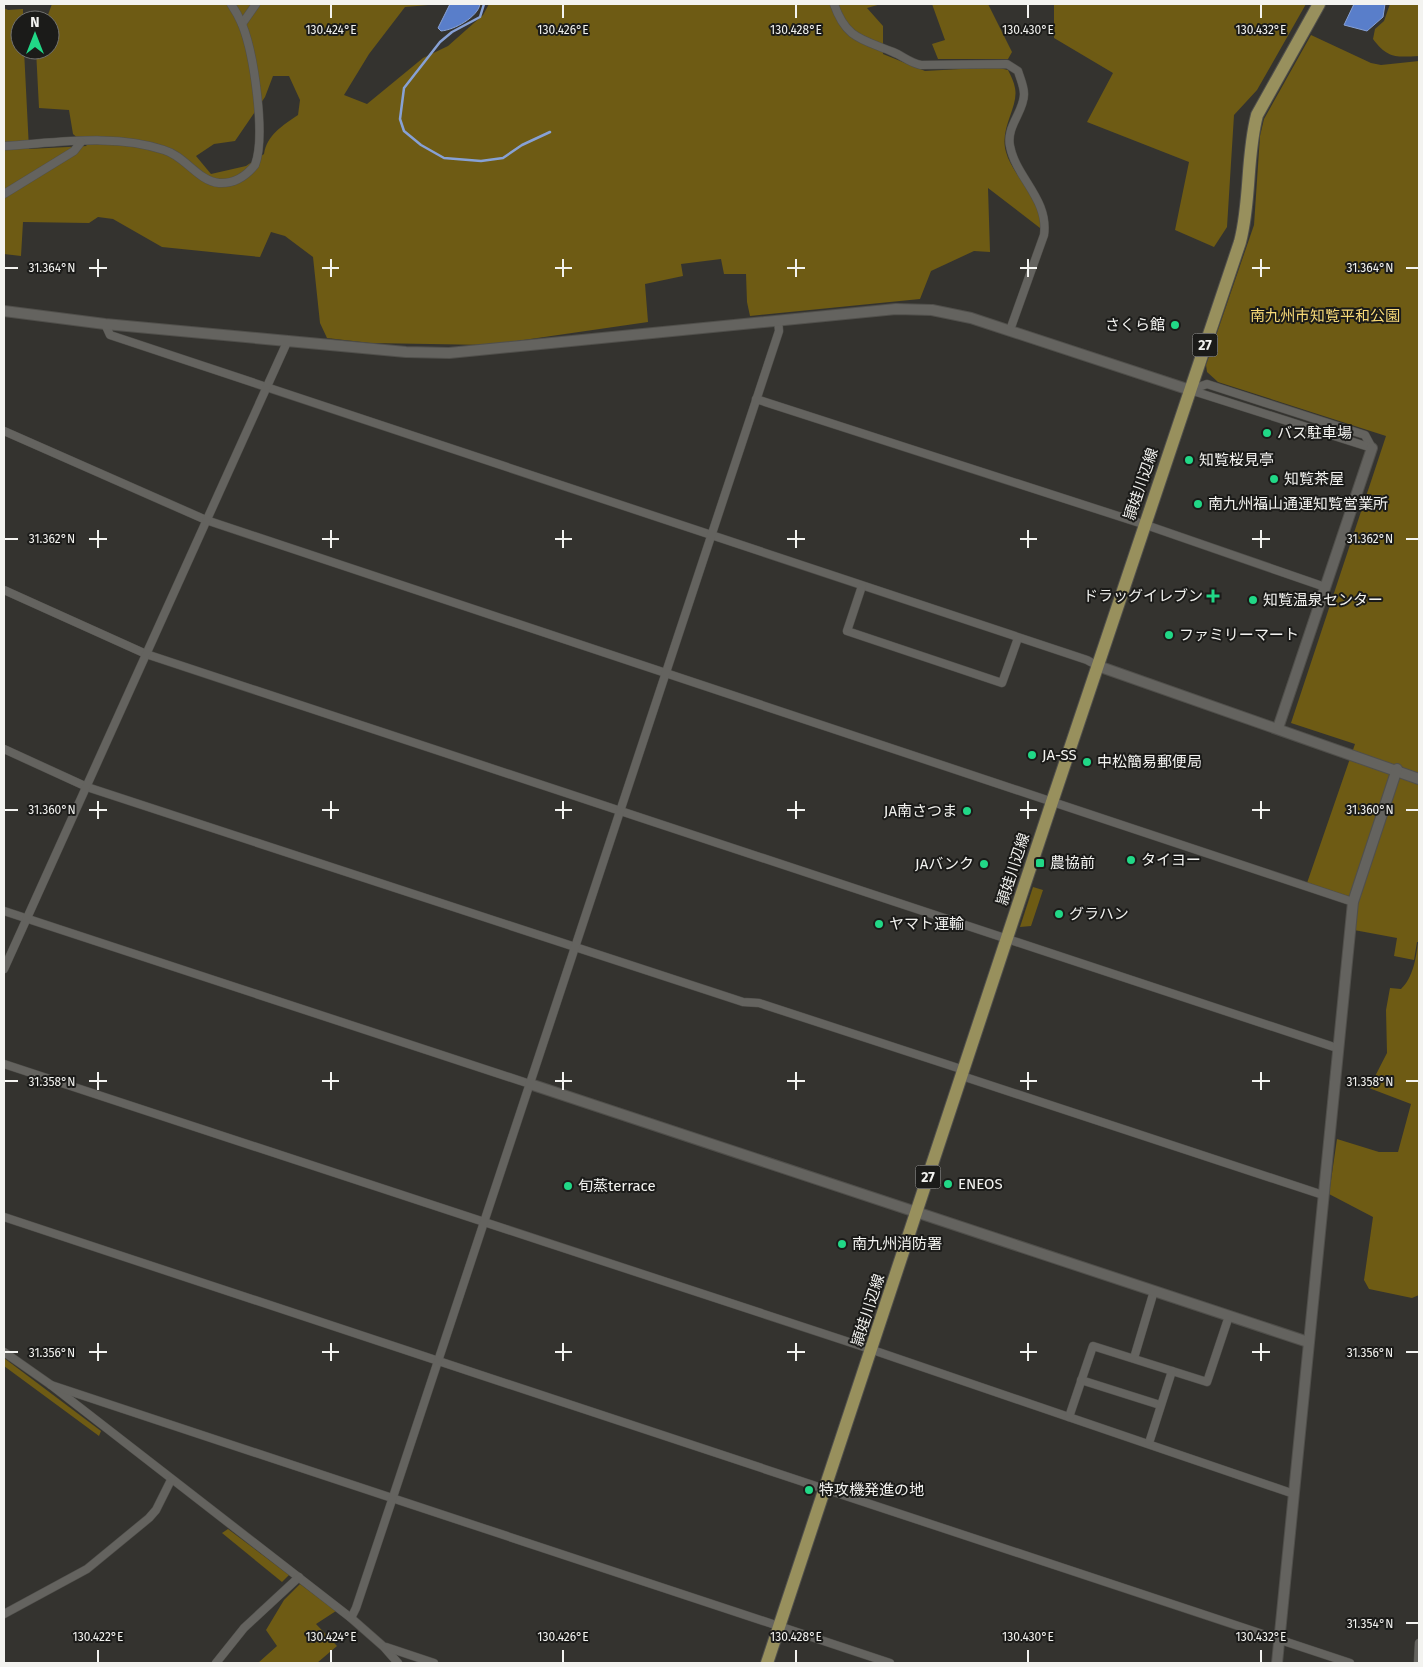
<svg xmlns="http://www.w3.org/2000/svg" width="1423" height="1667" font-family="'Fira Sans','Noto Sans JP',sans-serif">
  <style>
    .green { fill: #6e5b14; fill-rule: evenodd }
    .water { fill: #597eca; stroke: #87a1d5 }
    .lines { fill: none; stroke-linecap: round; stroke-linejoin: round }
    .stream { stroke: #87a1d5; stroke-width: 2.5 }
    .minor-casing { stroke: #504f4b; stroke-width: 9 }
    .tertiary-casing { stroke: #504f4b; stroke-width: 12 }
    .primary-casing { stroke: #504f4b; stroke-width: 14 }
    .minor { stroke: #64635f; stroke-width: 8 }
    .tertiary { stroke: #64635f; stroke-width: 10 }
    .primary { stroke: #98905d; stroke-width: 12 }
    .ticks { fill: none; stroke: #f3f3f0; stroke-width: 2 }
    .poi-dot { fill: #21d887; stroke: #1b1b19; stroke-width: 2 }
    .labels { text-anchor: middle; stroke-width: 4; stroke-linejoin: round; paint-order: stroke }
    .shield { fill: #1b1b19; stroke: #b2b2b0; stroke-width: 1 }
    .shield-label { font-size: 14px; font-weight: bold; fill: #f3f3f0 }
    .park-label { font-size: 15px; fill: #f8da78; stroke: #1b1b19 }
    .poi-label { font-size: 15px; fill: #f3f3f0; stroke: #1b1b19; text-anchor: start }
    .street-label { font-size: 15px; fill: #f3f3f0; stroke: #1b1b19 }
    .ticks-label { font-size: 12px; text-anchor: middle; fill: #f3f3f0; stroke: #1b1b19; stroke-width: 4; stroke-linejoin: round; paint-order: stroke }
  </style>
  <rect width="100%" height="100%" fill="#34332f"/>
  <!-- green -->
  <g class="green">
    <path d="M52,4H440L405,7L369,54L344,95L367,104L423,58L448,46L483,15L489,4H881L867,8L883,26V54L925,71L995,67L1008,70C1011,76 1014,82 1015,88C1019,107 999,128 1006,152C1012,175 1045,203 1040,228L988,188L990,252L974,251L931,271L920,299L750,316L747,302L746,274H724L721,259L681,264L683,276L645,284L648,322L489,345L370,343L327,338L320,323L313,257L285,236L271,232L260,257L162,247L113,219L98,217L89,223L23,222L21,256L4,254V8L8,10L23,9V20H20V50H24L29,149L87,146L73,134L69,110L39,108L36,50H50V20H46ZM273,76H289L300,100L298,115C282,126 267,135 264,154L246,166L211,174L196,156L214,144L235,141L265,97Z"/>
    <path d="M932,4H988L1012,52L1008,59H938L932,44L945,40Z"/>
    <path d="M1054,4H1306L1257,90L1234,115L1227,227L1214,247L1175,230L1189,162L1087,122L1113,73L1054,38Z"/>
    <path d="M1390,4H1419V56C1396,57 1388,59 1373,39L1375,29L1384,21Z"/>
    <path d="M1311,35L1371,63L1381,65L1419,61V942H1417L1414,960L1394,956L1397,938L1354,930L1358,900L1307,883L1355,744L1291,723L1386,436L1218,382L1207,372L1206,365L1254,225L1260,136L1264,119Z"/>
    <path d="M1033,887L1043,890L1031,926L1020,927Z"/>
    <path d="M1418,943L1419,1295L1412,1298L1369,1289L1364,1280L1373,1217L1329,1194L1337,1139L1379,1152H1398L1411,1104L1369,1088L1387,1053L1386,1010L1390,988L1401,989C1413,978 1416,958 1418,943Z"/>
    <path d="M4,1358L101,1431L99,1436L4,1366Z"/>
    <path d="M228,1529L289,1575L282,1582L222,1533Z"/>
    <path d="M300,1584L336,1611L316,1624L337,1646L317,1663H258L277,1646L266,1630L284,1600Z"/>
  </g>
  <!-- water -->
  <g class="water">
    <path d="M450,4H480C478,17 454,30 441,31L438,28Z"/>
    <path d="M1354,4H1385L1383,17L1367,31L1344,25Z"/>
  </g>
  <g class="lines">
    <!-- stream -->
    <path class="stream" d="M484,4L480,17L452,32L440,42L404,88L400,119L404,131L421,145L444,158L481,161L503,158L522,145L550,132"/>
    <!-- minor casing -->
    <g class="minor-casing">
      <g id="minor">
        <path d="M834,4C846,39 862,39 893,52C903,56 910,63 921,65L1007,64L1018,71C1020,78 1024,86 1024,94C1024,112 1006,126 1010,146C1016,178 1049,199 1044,235L1010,330"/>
        <path d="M242,24L256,4"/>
        <path d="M4,146C55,143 115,133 164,150C185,156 198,181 219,183C234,184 246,176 255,165C266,136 254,54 242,24C239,17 235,10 231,4"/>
        <path d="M4,194L74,151L81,142"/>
        <path d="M105,324L110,335L1087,660L1098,666"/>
        <path d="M1190,390L1207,384L1365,435L1372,448"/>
        <path d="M1190,390L1372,448"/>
        <path d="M756,399L1149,526L1325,587"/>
        <path d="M4,431L206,520L1353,902"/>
        <path d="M862,586L847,631L1002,683L1018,638"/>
        <path d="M4,590L146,654L1337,1048"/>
        <path d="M4,749L87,787L743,1002L759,1003L964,1070"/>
        <path d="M4,911L530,1084"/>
        <path d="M4,969L288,340"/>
        <path d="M4,1064L858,1345L1294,1494"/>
        <path d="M962,1076L1323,1195"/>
        <path d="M4,1217L1350,1663"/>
        <path d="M4,1352L51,1385L351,1618L384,1647L398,1663"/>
        <path d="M1134,1358L1154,1291"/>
        <path d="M1081,1380L1160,1405"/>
        <path d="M51,1385L890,1663"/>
        <path d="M1069,1417L1093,1346L1207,1382L1229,1316"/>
        <path d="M1149,1443L1172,1371"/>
        <path d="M4,1614L87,1569L149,1518L156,1510L171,1480"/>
        <path d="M351,1618L356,1608L393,1497L779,331L778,320"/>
        <path d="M386,1647L434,1663"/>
        <path d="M216,1663L244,1628L299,1577"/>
        <path d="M1418,1663L1419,1643"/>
      </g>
    </g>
    <!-- tertiary casing -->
    <g class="tertiary-casing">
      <g id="tertiary">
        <path d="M4,311L105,324L406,352L449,353L896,309L932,310L971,318L1190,390"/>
        <path d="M1098,666L1419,779"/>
        <path d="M1278,728L1372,448"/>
        <path d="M530,1084L1308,1342"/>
        <path d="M1277,1663L1353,902L1397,769"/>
      </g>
    </g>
    <!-- primary casing -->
    <g class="primary-casing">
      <path id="primary" d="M767,1663L1052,802L1240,242C1251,200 1246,157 1257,115L1319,4"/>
    </g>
    <!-- minor -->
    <use href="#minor" class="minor"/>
    <!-- tertiary -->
    <use href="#tertiary" class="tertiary"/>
    <!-- primary -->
    <use href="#primary" class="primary"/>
  </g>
  <!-- ticks -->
  <path class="ticks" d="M331,5V18M563,5V18M796,5V18M1028,5V18M1261,5V18M98,259V277M331,259V277M563,259V277M796,259V277M1028,259V277M1261,259V277M5,268H18M89,268H107M322,268H339M555,268H572M787,268H805M1020,268H1037M1252,268H1270M1406,268H1418M98,530V548M331,530V548M563,530V548M796,530V548M1028,530V548M1261,530V548M5,539H18M89,539H107M322,539H339M555,539H572M787,539H805M1020,539H1037M1252,539H1270M1406,539H1418M98,801V819M331,801V819M563,801V819M796,801V819M1028,801V819M1261,801V819M5,810H18M89,810H107M322,810H339M555,810H572M787,810H805M1020,810H1037M1252,810H1270M1406,810H1418M98,1072V1090M331,1072V1090M563,1072V1090M796,1072V1090M1028,1072V1090M1261,1072V1090M5,1081H18M89,1081H107M322,1081H339M555,1081H572M787,1081H805M1020,1081H1037M1252,1081H1270M1406,1081H1418M98,1343V1361M331,1343V1361M563,1343V1361M796,1343V1361M1028,1343V1361M1261,1343V1361M5,1352H18M89,1352H107M322,1352H339M555,1352H572M787,1352H805M1020,1352H1037M1252,1352H1270M1406,1352H1418M1406,1623H1418M98,1650V1662M331,1650V1662M563,1650V1662M796,1650V1662M1028,1650V1662M1261,1650V1662"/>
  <!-- markers -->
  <g class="poi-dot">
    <circle cx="1175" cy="325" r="5"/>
    <circle cx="1267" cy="433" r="5"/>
    <circle cx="1189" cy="460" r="5"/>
    <circle cx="1274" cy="479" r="5"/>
    <circle cx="1198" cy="504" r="5"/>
    <path d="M1210.5 588.5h5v5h5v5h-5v5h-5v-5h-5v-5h5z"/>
    <circle cx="1253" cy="600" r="5"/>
    <circle cx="1169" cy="635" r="5"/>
    <circle cx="1032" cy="755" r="5"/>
    <circle cx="1087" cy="762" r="5"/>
    <circle cx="967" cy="811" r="5"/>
    <circle cx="1131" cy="860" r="5"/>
    <rect x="1035" y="858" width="10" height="10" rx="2.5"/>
    <circle cx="984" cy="864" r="5"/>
    <circle cx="1059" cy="914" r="5"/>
    <circle cx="879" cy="924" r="5"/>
    <circle cx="948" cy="1184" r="5"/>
    <circle cx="568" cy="1186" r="5"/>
    <circle cx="842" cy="1244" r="5"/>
    <circle cx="809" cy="1490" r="5"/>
  </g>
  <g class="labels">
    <!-- shield labels -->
    <g class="shield">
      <rect x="1192.5" y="333.5" width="25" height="23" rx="4"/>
      <rect x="915.5" y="1165.5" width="25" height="23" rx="4"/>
    </g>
    <g class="shield-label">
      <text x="1205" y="350">27</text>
      <text x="928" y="1182">27</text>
    </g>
    <!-- park labels -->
    <g class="park-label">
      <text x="1325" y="321">南九州市知覧平和公園</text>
    </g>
    <!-- poi labels -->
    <g class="poi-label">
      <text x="1165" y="330" text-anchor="end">さくら館</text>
      <text x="1277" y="438">バス駐車場</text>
      <text x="1199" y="465">知覧桜見亭</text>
      <text x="1284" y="484">知覧茶屋</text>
      <text x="1208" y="509">南九州福山通運知覧営業所</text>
      <text x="1203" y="601" text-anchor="end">ドラッグイレブン</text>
      <text x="1263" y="605">知覧温泉センター</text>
      <text x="1179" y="640">ファミリーマート</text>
      <text x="1042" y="760">JA-SS</text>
      <text x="1097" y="767">中松簡易郵便局</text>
      <text x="957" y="816" text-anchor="end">JA南さつま</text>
      <text x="1141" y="865">タイヨー</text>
      <text x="1050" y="868">農協前</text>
      <text x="974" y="869" text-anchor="end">JAバンク</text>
      <text x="1069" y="919">グラハン</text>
      <text x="889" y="929">ヤマト運輸</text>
      <text x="958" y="1189">ENEOS</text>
      <text x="578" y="1191">旬蒸terrace</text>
      <text x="852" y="1249">南九州消防署</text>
      <text x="819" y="1495">特攻機発進の地</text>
    </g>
    <!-- street labels -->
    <g class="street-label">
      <text transform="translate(1141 484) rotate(-71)" y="5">頴娃川辺線</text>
      <text transform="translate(1013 869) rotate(-72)" y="5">頴娃川辺線</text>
      <text transform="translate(868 1310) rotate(-72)" y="5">頴娃川辺線</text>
    </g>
  </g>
  <g class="ticks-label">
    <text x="331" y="34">130.424°E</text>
    <text x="563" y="34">130.426°E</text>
    <text x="796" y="34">130.428°E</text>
    <text x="1028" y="34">130.430°E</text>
    <text x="1261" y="34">130.432°E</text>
    <text x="52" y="272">31.364°N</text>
    <text x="1370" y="272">31.364°N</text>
    <text x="52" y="543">31.362°N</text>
    <text x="1370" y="543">31.362°N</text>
    <text x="52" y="814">31.360°N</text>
    <text x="1370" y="814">31.360°N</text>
    <text x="52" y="1086">31.358°N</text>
    <text x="1370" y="1086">31.358°N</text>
    <text x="52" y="1357">31.356°N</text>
    <text x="1370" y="1357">31.356°N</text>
    <text x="1370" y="1628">31.354°N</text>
    <text x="98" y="1641">130.422°E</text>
    <text x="331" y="1641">130.424°E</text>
    <text x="563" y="1641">130.426°E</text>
    <text x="796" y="1641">130.428°E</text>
    <text x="1028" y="1641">130.430°E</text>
    <text x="1261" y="1641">130.432°E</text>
  </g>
  <!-- border -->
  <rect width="1423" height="1667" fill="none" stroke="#f3f3f0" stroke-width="10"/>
  <!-- north arrow -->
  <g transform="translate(35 35)"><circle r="24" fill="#1b1b19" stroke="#71716f"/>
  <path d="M0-4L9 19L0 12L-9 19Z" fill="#21d887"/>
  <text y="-8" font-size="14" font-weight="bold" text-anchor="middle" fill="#f3f3f0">N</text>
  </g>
</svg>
